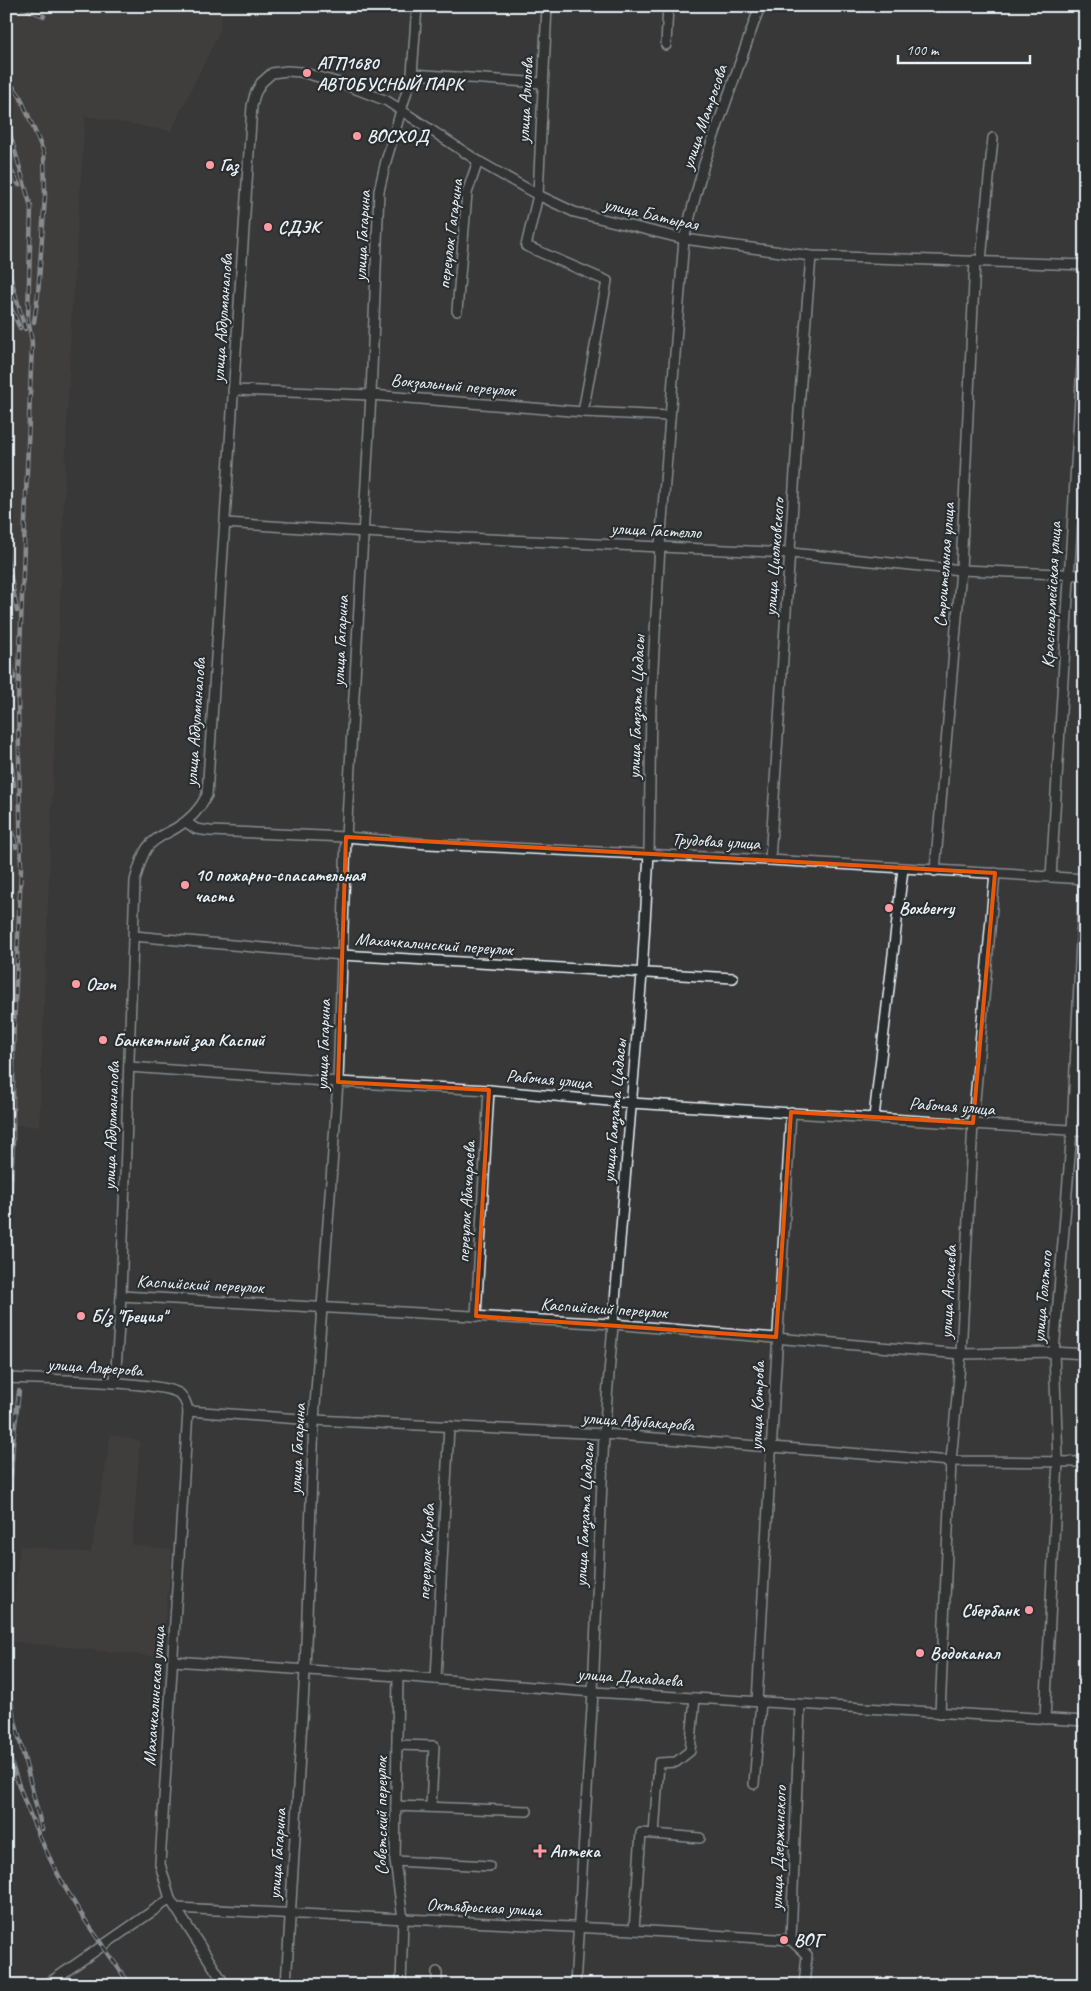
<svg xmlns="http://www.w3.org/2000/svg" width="1091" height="1991" font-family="Caveat,sans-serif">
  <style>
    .built { fill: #4b4543 }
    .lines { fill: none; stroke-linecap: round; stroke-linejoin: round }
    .minor-casing { stroke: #e8f1f8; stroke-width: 12 }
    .minor { stroke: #2a2d2e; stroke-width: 9 }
    .rail-casing { stroke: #e8f1f8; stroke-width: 4.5 }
    .rail { stroke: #2a2d2e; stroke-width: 2.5; stroke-dasharray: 8; stroke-linecap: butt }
    .marked { fill: none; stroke: #e8590c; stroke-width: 4; stroke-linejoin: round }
    .poi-dot { fill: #ff9aa2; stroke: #2a2d2e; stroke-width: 2 }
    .labels { text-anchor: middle; stroke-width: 4.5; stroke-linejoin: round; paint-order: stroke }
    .poi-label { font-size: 18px; font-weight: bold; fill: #e8f1f8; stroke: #2a2d2e; text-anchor: start }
    .street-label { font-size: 18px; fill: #e8f1f8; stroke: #2a2d2e }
  </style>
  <rect width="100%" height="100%" fill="#393838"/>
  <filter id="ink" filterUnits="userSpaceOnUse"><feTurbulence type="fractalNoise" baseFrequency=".02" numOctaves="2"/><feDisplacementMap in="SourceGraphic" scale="10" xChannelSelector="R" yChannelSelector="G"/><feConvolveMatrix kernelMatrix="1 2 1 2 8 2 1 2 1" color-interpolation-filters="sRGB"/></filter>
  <g filter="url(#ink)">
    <!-- built -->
    <g class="built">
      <path d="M6,6H222L220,30L171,131L85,116L71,320L39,1126L6,1124Z"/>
      <path d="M111,1435L140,1441L132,1545L172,1550L161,1657L10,1641L20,1546L91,1553Z"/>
    </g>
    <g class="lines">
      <!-- minor casing -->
      <g class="minor-casing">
        <g id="minor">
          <path d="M547,6L538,195L526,246L607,281L583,412"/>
          <path d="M666,45L668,6"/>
          <path d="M412,74L542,83"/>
          <path d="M981,260L993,138"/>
          <path d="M457,311L467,193L478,161"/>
          <path d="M233,390L371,395L583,412L670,416"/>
          <path d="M225,523L443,537L791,553L961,570L1085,575"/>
          <path d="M186,822L196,829L210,831L346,837L428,844L770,860L1085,879"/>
          <path d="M770,860L800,394L811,256"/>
          <path d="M935,871L961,570L975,260"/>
          <path d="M1051,877L1085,316"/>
          <path d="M134,936L342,955L733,978"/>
          <path d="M129,1067L338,1082L489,1090L631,1103L1085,1131"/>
          <path d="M874,1117L903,869"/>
          <path d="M121,1296L612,1324L961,1354L1054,1352L1085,1354"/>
          <path d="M476,1316L489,1090"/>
          <path d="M6,1378C34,1379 164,1381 180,1394C185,1399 187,1405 188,1411L160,1864L170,1899L225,1985"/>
          <path d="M115,1383L121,1296L135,881C138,870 141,857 147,848C154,838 166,834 176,828C190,820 200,809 207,795L252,106L255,94L261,83L272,73L287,71L301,72L343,84L387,101L478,161L538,195L574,212L684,239L811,256L1085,265"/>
          <path d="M188,1411L314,1420L604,1434L951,1461L1085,1462"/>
          <path d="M173,1661L398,1676L593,1692L1085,1721"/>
          <path d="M398,1676L395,1861L403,1919L401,1985"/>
          <path d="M436,1679L449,1426"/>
          <path d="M757,1702C769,1505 778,1309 791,1112"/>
          <path d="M800,1705L791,1940L807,1955L804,1985"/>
          <path d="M940,1713L951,1461L961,1354L973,1123L995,873"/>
          <path d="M1045,1719L1058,1461L1054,1352L1072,1131L1084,879"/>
          <path d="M397,1745L434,1746L431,1807"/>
          <path d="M754,1784L761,1702"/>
          <path d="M396,1806L527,1811"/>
          <path d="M654,1834L700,1838"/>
          <path d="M395,1861L489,1866"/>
          <path d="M176,1908L634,1930L791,1940"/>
          <path d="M634,1930L641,1833L654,1834L659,1763L676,1762L690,1751L695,1698"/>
          <path d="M46,1985L170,1899"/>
          <path d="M286,1985L305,1671L314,1420L338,1082L346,837L371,395L379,191L386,161L412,74L417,6"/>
          <path d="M437,1985V1972"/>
          <path d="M575,1985L593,1692L604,1434L642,974L649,854L651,702L660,546L684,239L704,164L760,6"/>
        </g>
      </g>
      <!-- minor -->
      <use href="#minor" class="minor"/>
      <!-- rail casing -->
      <g class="rail-casing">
        <g id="rail">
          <path d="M19,6L44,16"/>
          <path d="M6,77L20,96L44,153L45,196L38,294L34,322"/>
          <path d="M6,128L10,134L31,207L28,318L32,343L18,700L21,869L13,1046V1140L6,1291"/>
          <path d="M6,161L19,185"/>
          <path d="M6,261L25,329"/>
          <path d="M6,298L20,328"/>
          <path d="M6,551L17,611"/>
          <path d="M6,631L14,678"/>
          <path d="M6,741L11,761L14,785"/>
          <path d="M6,805L16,847"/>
          <path d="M6,1021L10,1002"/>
          <path d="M6,1564L13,1442L19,1391"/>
          <path d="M6,1667L13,1713L42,1829"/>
          <path d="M6,1745C22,1801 45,1855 76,1906C93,1933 112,1958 130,1985"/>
        </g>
      </g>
      <!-- rail -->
      <use href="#rail" class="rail"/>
    </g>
  </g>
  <!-- marked area -->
  <path d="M0 0H1091V1991H0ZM346,837L995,873L973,1123L791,1112L776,1337L476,1316L489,1090L338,1082Z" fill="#393838" fill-opacity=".55" fill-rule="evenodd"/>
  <path class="marked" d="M346,837L995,873L973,1123L791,1112L776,1337L476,1316L489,1090L338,1082Z"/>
  <!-- markers -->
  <g class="poi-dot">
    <circle cx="307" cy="73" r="5"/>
    <circle cx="357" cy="136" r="5"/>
    <circle cx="210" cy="165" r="5"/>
    <circle cx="268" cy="227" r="5"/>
    <circle cx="185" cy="885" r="5"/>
    <circle cx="889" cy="908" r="5"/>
    <circle cx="76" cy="984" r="5"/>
    <circle cx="103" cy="1040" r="5"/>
    <circle cx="81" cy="1316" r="5"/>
    <circle cx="1029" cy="1610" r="5"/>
    <circle cx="920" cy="1653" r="5"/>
    <path d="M537.5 1843.5h5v5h5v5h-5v5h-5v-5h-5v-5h5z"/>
    <circle cx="784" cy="1940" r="5"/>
  </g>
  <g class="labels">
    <!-- poi labels -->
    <g class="poi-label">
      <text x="317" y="69">АТП1680<tspan x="317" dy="21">АВТОБУСНЫЙ ПАРК</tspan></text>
      <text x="367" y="142">ВОСХОД</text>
      <text x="220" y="171">Газ</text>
      <text x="278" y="233">СДЭК</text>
      <text x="195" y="881">10 пожарно-спасательная<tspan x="195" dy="21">часть</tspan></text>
      <text x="899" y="914">Boxberry</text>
      <text x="86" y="990">Ozon</text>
      <text x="113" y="1046">Банкетный зал Каспий</text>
      <text x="91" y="1322">Б/з "Греция"</text>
      <text x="1019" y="1616" text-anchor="end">Сбербанк</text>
      <text x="930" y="1659">Водоканал</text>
      <text x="550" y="1857">Аптека</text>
      <text x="794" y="1946">ВОГ</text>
    </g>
    <!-- street labels -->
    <g class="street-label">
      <text transform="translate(525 100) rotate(-87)" y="6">улица Алилова</text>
      <text transform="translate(704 117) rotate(-71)" y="6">улица Матросова</text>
      <text transform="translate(651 214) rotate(13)" y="6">улица Батырая</text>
      <text transform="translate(450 234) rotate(-83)" y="6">переулок Гагарина</text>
      <text transform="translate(362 236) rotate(-87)" y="6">улица Гагарина</text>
      <text transform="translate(222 318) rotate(-86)" y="6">улица Абдулманапова</text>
      <text transform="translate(453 385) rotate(5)" y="6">Вокзальный переулок</text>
      <text transform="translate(656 530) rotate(3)" y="6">улица Гастелло</text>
      <text transform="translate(774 557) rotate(-86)" y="6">улица Циолковского</text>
      <text transform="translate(944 565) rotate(-86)" y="6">Строительная улица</text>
      <text transform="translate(1051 595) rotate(-87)" y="6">Красноармейская улица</text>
      <text transform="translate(340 641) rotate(-87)" y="6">улица Гагарина</text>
      <text transform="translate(636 707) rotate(-88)" y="6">улица Гамзата Цадасы</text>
      <text transform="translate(195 722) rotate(-86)" y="6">улица Абдулманапова</text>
      <text transform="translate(716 841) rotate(3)" y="6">Трудовая улица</text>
      <text transform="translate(434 944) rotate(4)" y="6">Махачкалинский переулок</text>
      <text transform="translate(323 1045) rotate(-88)" y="6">улица Гагарина</text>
      <text transform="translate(549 1079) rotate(5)" y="6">Рабочая улица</text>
      <text transform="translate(952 1106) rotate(4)" y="6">Рабочая улица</text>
      <text transform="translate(614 1111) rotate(-85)" y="6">улица Гамзата Цадасы</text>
      <text transform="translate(111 1126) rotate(-88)" y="6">улица Абдулманапова</text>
      <text transform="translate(466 1202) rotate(-87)" y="6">переулок Абачараева</text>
      <text transform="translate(200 1284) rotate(3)" y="6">Каспийский переулок</text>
      <text transform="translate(948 1292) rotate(-87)" y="6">улица Агасиева</text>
      <text transform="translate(1042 1297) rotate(-85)" y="6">улица Толстого</text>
      <text transform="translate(604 1308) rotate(4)" y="6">Каспийский переулок</text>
      <text transform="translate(95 1367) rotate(4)" y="6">улица Алферова</text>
      <text transform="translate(757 1406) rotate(-88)" y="6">улица Котрова</text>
      <text transform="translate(638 1421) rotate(4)" y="6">улица Абубакарова</text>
      <text transform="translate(297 1449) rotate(-87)" y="6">улица Гагарина</text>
      <text transform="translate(584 1515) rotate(-87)" y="6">улица Гамзата Цадасы</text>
      <text transform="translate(426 1552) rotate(-87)" y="6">переулок Кирова</text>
      <text transform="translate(630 1677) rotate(4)" y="6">улица Дахадаева</text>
      <text transform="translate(154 1696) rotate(-86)" y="6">Махачкалинская улица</text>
      <text transform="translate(381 1816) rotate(-90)" y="6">Советский переулок</text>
      <text transform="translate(778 1848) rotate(-88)" y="6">улица Дзержинского</text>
      <text transform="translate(277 1854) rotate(-86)" y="6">улица Гагарина</text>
      <text transform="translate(484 1907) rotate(3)" y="6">Октябрьская улица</text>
    </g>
  </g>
  <!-- margin -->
  <rect width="1091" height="1991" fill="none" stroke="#2a2d2e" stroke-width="25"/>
  <rect x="12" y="12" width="1066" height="1966" fill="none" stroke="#e8f1f8" stroke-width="2" filter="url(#ink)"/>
  <!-- scale -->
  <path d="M898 55v8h132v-8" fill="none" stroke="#e8f1f8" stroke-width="2.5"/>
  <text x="906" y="55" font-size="15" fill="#e8f1f8" stroke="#2a2d2e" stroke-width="4" paint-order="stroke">100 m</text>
</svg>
